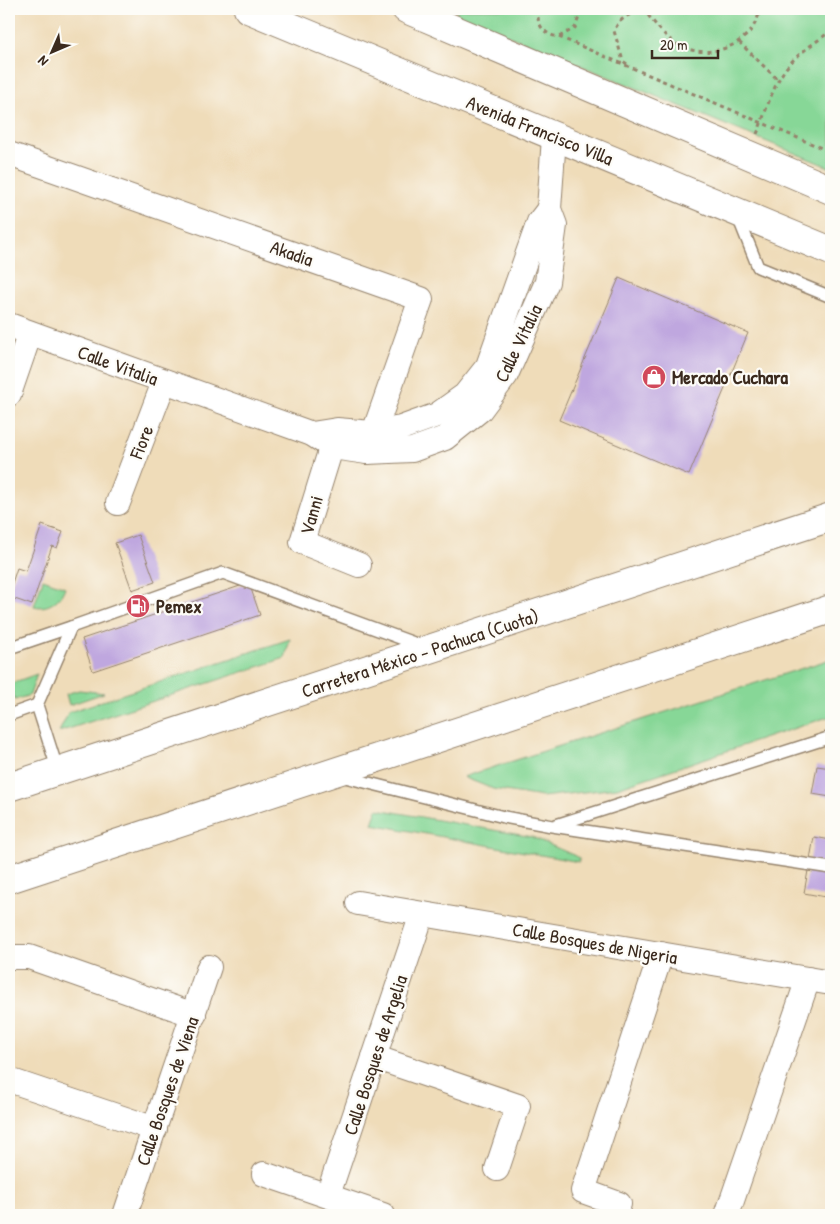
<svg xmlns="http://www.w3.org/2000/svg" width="840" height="1224" font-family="'Patrick Hand',sans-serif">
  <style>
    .green { fill: #87d797; stroke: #61805a }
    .building { fill: #bfa7df }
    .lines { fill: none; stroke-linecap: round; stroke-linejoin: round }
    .service-casing { stroke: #95836c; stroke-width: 14 }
    .minor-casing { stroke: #95836c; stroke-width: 26 }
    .tertiary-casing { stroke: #95836c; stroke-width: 30 }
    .motorway-casing { stroke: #95836c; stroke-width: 30 }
    .path { stroke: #95836c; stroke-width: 3; stroke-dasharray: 4 4; stroke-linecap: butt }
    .service { stroke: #fff; stroke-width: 11 }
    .minor { stroke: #fff; stroke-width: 24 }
    .tertiary { stroke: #fff; stroke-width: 28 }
    .motorway { stroke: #fff; stroke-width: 28 }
    .labels { text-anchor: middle; stroke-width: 4.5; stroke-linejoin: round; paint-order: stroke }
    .street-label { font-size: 19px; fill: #3b2a1e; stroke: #fdfcf7 }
    .poi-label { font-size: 19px; font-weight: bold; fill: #3b2a1e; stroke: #fdfcf7; text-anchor: start }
  </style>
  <rect width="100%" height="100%" fill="#fdfcf7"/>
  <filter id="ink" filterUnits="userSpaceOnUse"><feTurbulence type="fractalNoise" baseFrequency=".02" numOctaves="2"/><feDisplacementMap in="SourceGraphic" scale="10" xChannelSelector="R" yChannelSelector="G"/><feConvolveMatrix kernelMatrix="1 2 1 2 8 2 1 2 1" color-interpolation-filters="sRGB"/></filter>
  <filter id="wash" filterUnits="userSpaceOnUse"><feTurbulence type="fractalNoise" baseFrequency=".0096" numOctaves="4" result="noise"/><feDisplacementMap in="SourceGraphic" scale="20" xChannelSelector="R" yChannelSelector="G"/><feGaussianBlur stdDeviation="1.12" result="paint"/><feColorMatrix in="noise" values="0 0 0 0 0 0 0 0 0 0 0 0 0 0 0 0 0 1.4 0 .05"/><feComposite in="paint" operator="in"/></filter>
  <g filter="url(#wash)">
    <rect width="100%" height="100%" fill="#efdcb9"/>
    <!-- green -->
    <g class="green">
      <path d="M458,9H831V168L455,14Z"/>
      <path d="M43,579L65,587C61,600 48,610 34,606Z"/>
      <path d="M290,639L285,658L59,732L69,712Z"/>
      <path d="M831,659V716L617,788L542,797L493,789L463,777Z"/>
      <path d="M37,674L30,695L15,700L9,684Z"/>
      <path d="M79,690L104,693L69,705L66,694Z"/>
      <path d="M377,809L532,837L580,858L579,862L372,824Z"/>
    </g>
    <g id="blocks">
      <!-- building -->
      <g class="building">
        <path d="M619,278L748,333L689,475L559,420Z"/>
        <path d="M42,525L63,532L57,548L52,546L32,605L9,597V592L17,568L26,571Z"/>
        <path d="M138,535L155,582L132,590L115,543Z"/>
        <path d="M249,583L260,615L93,671L82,639Z"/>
        <path d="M817,766L831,768V797L812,794Z"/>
        <path d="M814,837L831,840V898L804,893Z"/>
      </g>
    </g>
  </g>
  <g filter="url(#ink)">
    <use href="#blocks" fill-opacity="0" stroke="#95836c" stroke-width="1"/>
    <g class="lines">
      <!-- service casing -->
      <g class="service-casing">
        <g id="service">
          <path d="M738,217L758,267L831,297"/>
          <path d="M9,648L71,627"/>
          <path d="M9,715L37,705"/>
          <path d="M58,771L37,705L71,627L223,573L422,646"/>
          <path d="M341,776L504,817L552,826L831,868"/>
          <path d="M556,825L831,737"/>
        </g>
      </g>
      <!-- minor casing -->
      <g class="minor-casing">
        <g id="minor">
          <path d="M9,154L421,299L367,452"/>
          <path d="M9,325L312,434L332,447L367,452L412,450L445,438L480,410L506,375L547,282L555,225L549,209L554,137"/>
          <path d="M9,394L30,333"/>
          <path d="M336,432L302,542L359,565"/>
          <path d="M312,434L337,430L372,433L401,428L437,415L465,395L488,366L539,222L549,209"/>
          <path d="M118,503L164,382"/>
          <path d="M358,903L831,983"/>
          <path d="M9,957H29L194,1015"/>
          <path d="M374,1057L518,1106L497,1169"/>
          <path d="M9,1080L155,1129"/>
          <path d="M264,1174L383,1215"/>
          <path d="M328,1195L422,914"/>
          <path d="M619,1204L583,1191L661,954"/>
          <path d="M125,1215L209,967"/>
          <path d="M727,1215L808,979"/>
        </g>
      </g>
      <!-- tertiary casing -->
      <g class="tertiary-casing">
        <g id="tertiary">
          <path d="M248,9L831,251"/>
          <path d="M406,9L831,190"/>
        </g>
      </g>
      <!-- motorway casing -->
      <g class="motorway-casing">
        <g id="motorway">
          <path d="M9,787L831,517"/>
          <path d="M9,879L831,609"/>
        </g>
      </g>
      <!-- path -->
      <g class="path">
        <path d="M539,9C535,24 544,35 559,37L575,28L579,17L577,9"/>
        <path d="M643,9C654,22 666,40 682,47C713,60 754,44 760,9"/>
        <path d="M559,37L831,152"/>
        <path d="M739,42L778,80"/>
        <path d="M627,64L623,61L614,31C620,17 630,14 644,9"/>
        <path d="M757,134C766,112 772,87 786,68C798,53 816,42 831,31"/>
      </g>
      <!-- service -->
      <use href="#service" class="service"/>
      <!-- minor -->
      <use href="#minor" class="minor"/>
      <!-- tertiary -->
      <use href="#tertiary" class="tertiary"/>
      <!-- motorway -->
      <use href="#motorway" class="motorway"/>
    </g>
  </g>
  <!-- icons -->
  <defs>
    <g id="shop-disc" transform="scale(1.25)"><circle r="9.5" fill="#d1495b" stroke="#fdfcf7"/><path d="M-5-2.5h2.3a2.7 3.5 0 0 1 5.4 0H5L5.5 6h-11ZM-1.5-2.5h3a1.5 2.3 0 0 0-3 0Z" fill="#fff"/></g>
    <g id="fuel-disc" transform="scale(1.25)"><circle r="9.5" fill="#d1495b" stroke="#fdfcf7"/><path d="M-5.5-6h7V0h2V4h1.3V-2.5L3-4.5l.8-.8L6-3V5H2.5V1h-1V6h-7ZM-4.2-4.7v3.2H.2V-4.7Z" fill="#fff"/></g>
  </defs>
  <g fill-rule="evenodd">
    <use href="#shop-disc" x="654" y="377"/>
    <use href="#fuel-disc" x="138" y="606"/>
  </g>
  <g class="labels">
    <!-- street labels -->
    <g class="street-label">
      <text transform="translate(540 130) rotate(22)" y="7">Avenida Francisco Villa</text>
      <text transform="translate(292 253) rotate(19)" y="7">Akadia</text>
      <text transform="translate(518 343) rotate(-64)" y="7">Calle Vitalia</text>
      <text transform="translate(118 365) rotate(20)" y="7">Calle Vitalia</text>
      <text transform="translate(141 442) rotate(-69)" y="7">Fiore</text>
      <text transform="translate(311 515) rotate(-74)" y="7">Vanni</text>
      <text transform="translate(420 653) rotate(-18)" y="7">Carretera México - Pachuca (Cuota)</text>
      <text transform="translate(595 943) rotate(10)" y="7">Calle Bosques de Nigeria</text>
      <text transform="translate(375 1055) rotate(-72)" y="7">Calle Bosques de Argelia</text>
      <text transform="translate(167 1091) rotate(-71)" y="7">Calle Bosques de Viena</text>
    </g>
    <!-- poi labels -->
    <g class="poi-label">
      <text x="672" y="384">Mercado Cuchara</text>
      <text x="156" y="613">Pemex</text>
    </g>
  </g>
  <!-- margin -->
  <rect width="840" height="1224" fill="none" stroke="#fdfcf7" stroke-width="30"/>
  <!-- north arrow -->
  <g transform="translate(52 52) rotate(225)" stroke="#fdfcf7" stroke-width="4" paint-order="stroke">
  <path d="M0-4L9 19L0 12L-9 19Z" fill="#3b2a1e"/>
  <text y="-8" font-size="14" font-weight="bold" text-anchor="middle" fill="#3b2a1e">N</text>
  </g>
  <!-- scale -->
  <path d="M652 50v8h66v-8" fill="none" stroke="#3b2a1e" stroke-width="2.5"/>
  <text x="660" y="50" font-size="15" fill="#3b2a1e" stroke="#fdfcf7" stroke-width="4" paint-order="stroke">20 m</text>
</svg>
